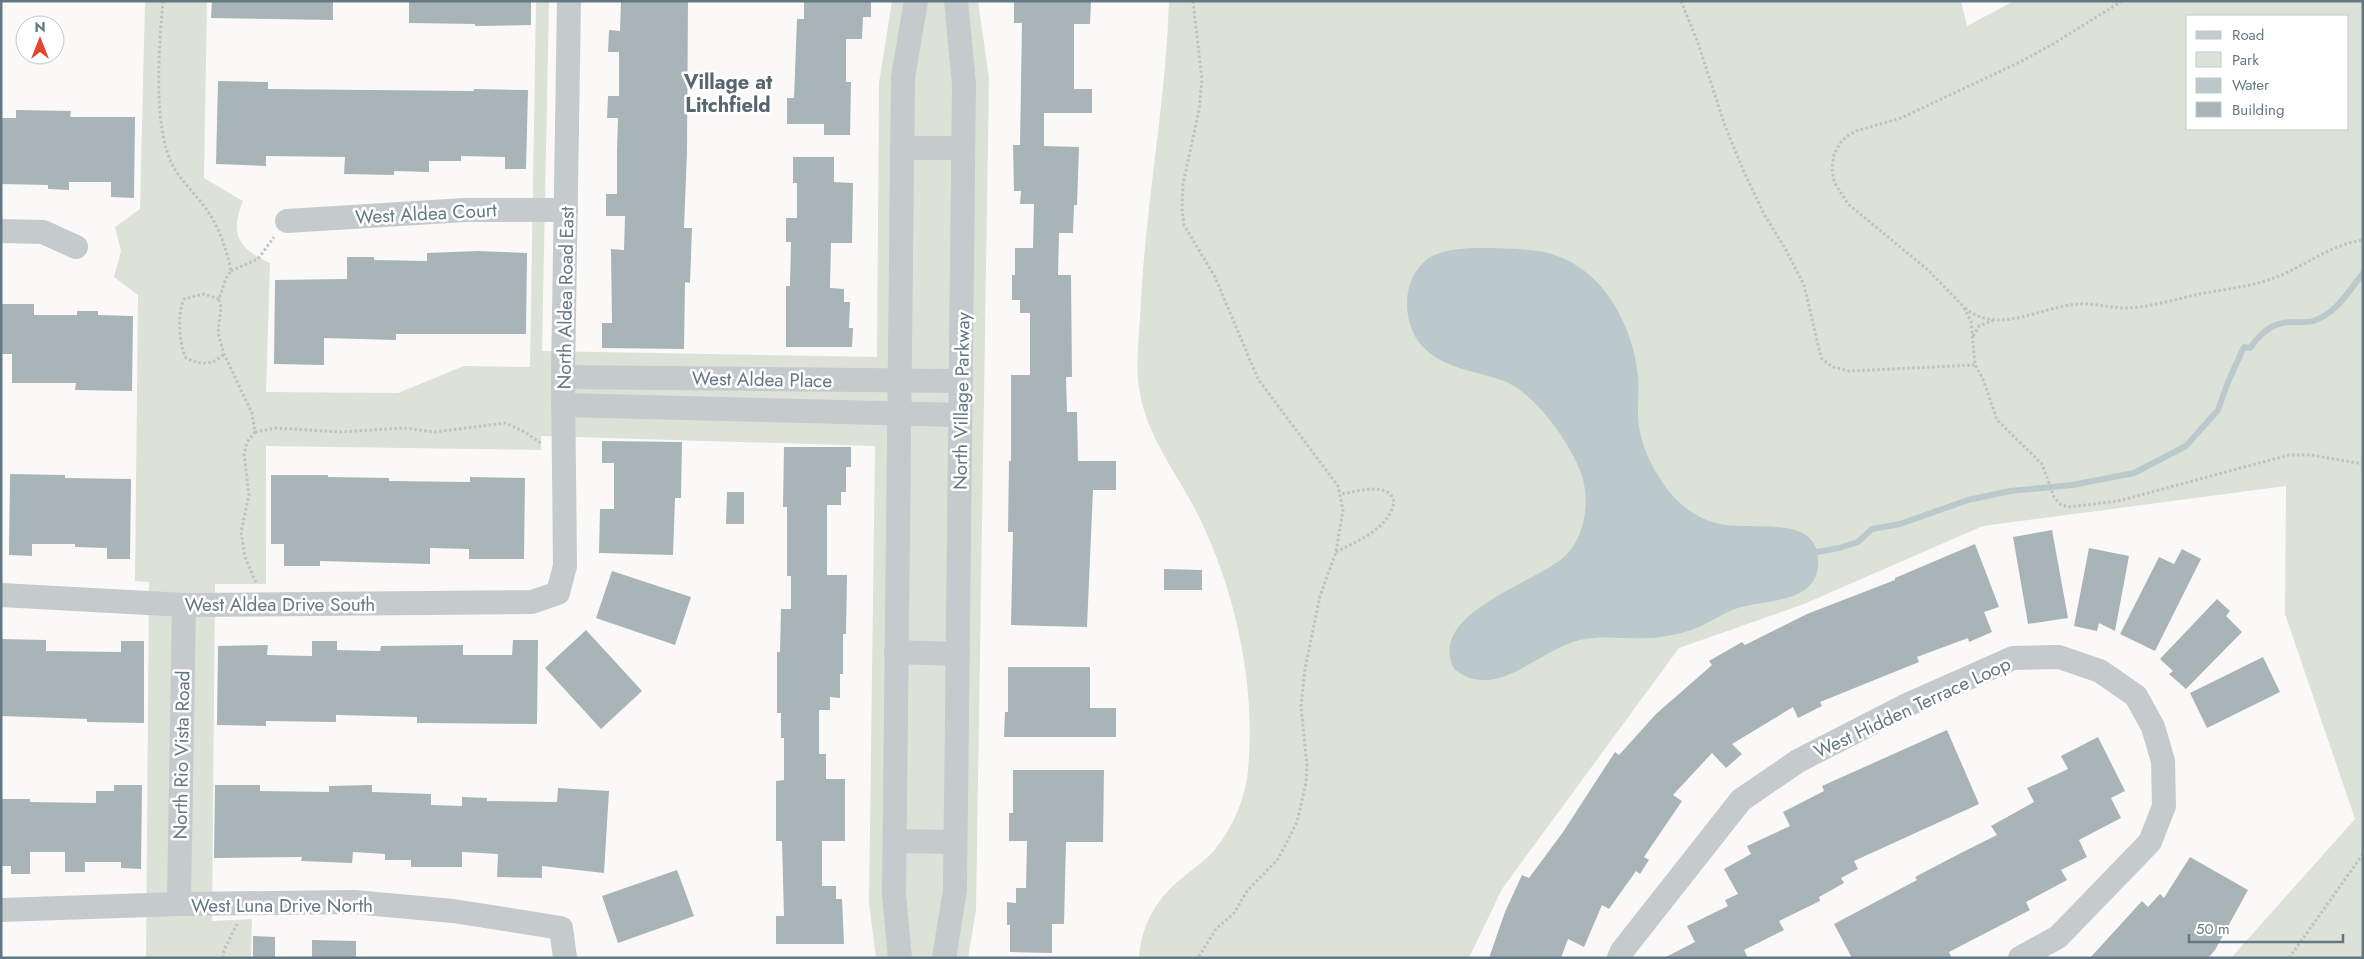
<svg xmlns="http://www.w3.org/2000/svg" width="2364" height="959" font-family="Jost,sans-serif">
  <style>
    .green { fill: #dce2d8; fill-rule: evenodd }
    .water { fill: #bbc9cc }
    .lines { fill: none; stroke-linecap: round; stroke-linejoin: round }
    .stream { stroke: #bbc9cc; stroke-width: 6 }
    .building { fill: #a9b4b9 }
    .path { stroke: #bfc2c4; stroke-width: 3; stroke-dasharray: 2.5 2.5; stroke-linecap: butt }
    .minor { stroke: #c5cacd; stroke-width: 24 }
    .labels { text-anchor: middle; stroke-width: 5; stroke-linejoin: round; paint-order: stroke }
    .street-label { font-size: 19px; fill: #647883; stroke: #fff }
    .neighbourhood-label { font-size: 20px; font-weight: bold; fill: #56666e; stroke: #fff }
  </style>
  <rect width="100%" height="100%" fill="#faf9f7"/>
  <!-- green -->
  <g class="green">
    <path d="M145,1H207L204,178L243,201C230,234 237,248 270,263L266,392L398,393L464,366L530,367L536,1H549L542,351L877,357L879,83L892,1H978L989,78L976,910L968,958H876L869,903L875,446L541,436V450L266,446V584H215L212,921L252,919L251,958H146L149,582L135,581L138,295L114,277L121,251L115,227L140,209Z"/>
    <path d="M1169,1H1961L1967,26L2014,1H2363V958H2231L2355,819L2285,614L2286,486L1983,526L1804,604L1679,648L1502,889L1469,958H1139C1141,926 1156,899 1181,879C1191,870 1202,863 1212,853C1232,830 1245,800 1248,770C1256,685 1236,593 1199,517C1178,474 1146,437 1139,388C1135,360 1140,330 1141,301C1146,201 1166,102 1169,1ZM2188,16H2348V129H2188Z"/>
  </g>
  <!-- water -->
  <path class="water" d="M1473,248C1495,248 1517,248 1539,251C1599,261 1632,320 1638,376C1639,387 1638,398 1638,409C1637,435 1647,459 1661,480C1673,500 1693,517 1716,523C1750,533 1823,510 1818,567C1814,605 1761,599 1735,609C1723,613 1713,621 1701,626C1689,632 1674,635 1660,637C1633,641 1606,634 1580,640C1539,649 1496,703 1454,669C1426,613 1535,584 1565,556C1587,535 1591,495 1579,468C1567,439 1534,393 1504,381C1477,371 1443,369 1422,346C1401,322 1401,277 1429,258C1442,250 1458,249 1473,248Z"/>
  <g class="lines">
    <!-- stream -->
    <path class="stream" d="M1817,552L1839,548L1858,542L1872,529L1900,524L1968,500L2010,491L2072,485L2134,473L2186,446L2218,410L2228,382L2244,347L2250,348C2256,339 2267,327 2279,324C2289,320 2303,324 2313,321C2336,314 2349,291 2363,273"/>
  </g>
  <!-- building -->
  <g class="building">
    <path d="M212,1H333V20L211,18Z"/>
    <path d="M409,1H531V25L475,26V24L409,23Z"/>
    <path d="M621,1H688L687,152L684,228H692L690,283L685,282L684,349L602,348V323H612L611,249L624,250L625,216H606V194H617V151L618,118H607L608,96H619V52H608L609,30L620,31Z"/>
    <path d="M804,1H871V17H863L862,39H846V82H851L850,135H824V124H787V98H794L797,19H804Z"/>
    <path d="M1014,1H1091L1090,24H1074V89H1092V113H1044V146L1079,147L1077,205H1074L1073,233H1059L1058,275H1071L1072,377H1066L1067,412H1077L1078,461H1116V490H1093L1087,627L1011,625L1013,532H1008L1009,461H1011V375H1030V313H1020V300H1012V275H1015V248H1033L1034,204H1020L1021,191H1014L1013,145H1020L1022,23H1014Z"/>
    <path d="M218,81L268,82V89L474,91V89L528,90L526,169H505V157L461,156V161H429V172L394,171V175L344,174L345,157L266,156V166L216,164Z"/>
    <path d="M16,110L71,111L70,117H135L134,198L111,197V182H69V190L48,189V185L1,184V118H16Z"/>
    <path d="M793,157H834V182L853,183L852,243H831L830,288L844,289V302H850L849,328H853L852,347H786V286H790L791,242H786V218H797V183H793Z"/>
    <path d="M478,251L527,253L526,334H396V340L324,338V365L274,364L275,280L347,279V257H374V260L427,261V253Z"/>
    <path d="M1,304H34V315H77V311H98V315L133,316L132,391L75,390L76,383H12V354H1Z"/>
    <path d="M602,441L682,442L681,498H675L673,555L599,553L600,509H614V463H602Z"/>
    <path d="M784,447H851V467H846V492H841V505H827V575H847L846,634H843V674H840V698L830,697V710H819V754H826V779H845V841H822V886H836V899H842L844,944H776V916H784L782,841H776V781L784,780V738H781V713H777V652H780L781,609H791V576H787V507H783Z"/>
    <path d="M10,474L65,475V478L131,479L130,559H107V548L75,547V544H32V556L9,555Z"/>
    <path d="M271,475H328V477L389,478V481L470,482V477L525,478L524,559H469V549L430,548V564L320,561V566H284V544H271Z"/>
    <path d="M727,492H744V524H726Z"/>
    <path d="M2052,530L2068,618L2028,624L2013,537Z"/>
    <path d="M1975,544L1999,607L1984,612L1992,632L1969,642L1968,638L1917,657L1919,662L1820,702L1822,706L1798,718L1793,707L1732,744L1742,754L1726,768L1712,753L1673,795L1682,801L1644,857L1649,860L1640,874L1636,871L1609,909L1602,905L1584,947L1568,939L1561,958H1489L1505,912L1522,875L1529,878L1563,832L1615,752L1619,755L1656,714L1712,665L1709,661L1742,642L1745,645L1807,614L1895,580V578Z"/>
    <path d="M2089,548L2129,556L2115,631L2099,623L2097,631L2074,626Z"/>
    <path d="M2182,549L2201,559L2155,651L2120,634L2159,557L2174,564Z"/>
    <path d="M1164,569L1202,570V590H1164Z"/>
    <path d="M612,571L691,597L675,645L596,618Z"/>
    <path d="M2217,599L2230,611L2226,616L2242,632L2186,689L2169,674L2173,671L2160,659Z"/>
    <path d="M586,630L642,691L601,729L545,668Z"/>
    <path d="M1,639L46,640V651L121,652V641H144V723L87,722V719L1,716Z"/>
    <path d="M513,640H538L537,724L417,723V717L336,715V722L266,721V726L217,725L218,646L268,645L267,655L312,656V641H337V650L380,651L381,646L463,645V655H512Z"/>
    <path d="M2263,657L2280,692L2207,728L2190,693Z"/>
    <path d="M1008,667H1090V708H1116V737H1004L1005,712H1008Z"/>
    <path d="M1947,730L1979,804L1854,861L1858,869L1841,878L1844,883L1819,897L1820,901L1779,921L1784,930L1744,950L1748,958H1664L1695,942L1687,926L1728,906L1725,900L1738,894L1724,869L1751,854L1747,846L1790,826L1783,812L1824,791L1822,786Z"/>
    <path d="M2098,737L2125,791L2111,798L2121,818L2079,840L2087,857L2061,870L2067,880L2026,902L2030,910L1949,952L1952,958H1852L1834,924L1917,880L1915,877L1957,855L1997,835L1991,826L2034,802L2027,788L2068,769L2061,756Z"/>
    <path d="M1013,770H1104L1103,842H1066L1064,924H1052V953L1010,952V925H1007V902L1016,903V888H1026L1027,841H1009V813H1013Z"/>
    <path d="M114,785H142L141,869L121,868V862H85V872H65V852H30V874H11V866H1V799H30V802L96,803V791H114Z"/>
    <path d="M215,785H260V791L329,792V786L372,785V792L431,794V805L462,806V797L487,798V801L557,802L558,788L609,791L604,873L542,866V878L497,877L498,854L462,852V867H411V860H385V854L353,852L352,863L301,861L302,857L214,858Z"/>
    <path d="M2190,857L2248,890L2215,950L2208,958H2090L2142,901L2148,907L2160,894L2164,898Z"/>
    <path d="M677,870L694,916L618,943L602,896Z"/>
    <path d="M253,936L275,937V958H253Z"/>
    <path d="M312,940L356,941V958H312Z"/>
  </g>
  <g class="lines">
    <!-- path -->
    <g class="path">
      <path d="M163,1C159,46 152,129 174,168C183,183 197,196 207,210C219,227 227,251 231,271L226,278L219,299L221,307L218,333L224,354L252,413L255,432L247,442L244,454L249,495L241,532L245,557L256,583"/>
      <path d="M1193,1L1202,80L1199,110L1183,184L1182,209L1184,225L1215,277L1258,379L1338,486L1343,510L1336,552L1320,596L1305,669L1301,706L1307,766L1306,783L1297,822L1278,859L1247,891L1234,913L1216,929L1198,958"/>
      <path d="M1681,1L1698,43L1725,126L1744,172L1764,214L1786,250L1804,285L1820,353L1822,359L1833,367L1849,371L1975,365"/>
      <path d="M2122,1L2053,44L2020,62L1901,118L1856,131L1847,136L1841,142L1834,154L1832,168L1834,182L1848,204L1928,270L1962,305L1971,321L1975,365L1983,379L1997,420L2042,464L2054,497L2060,504L2068,507L2118,501L2289,455H2311L2363,464"/>
      <path d="M231,271L258,259L274,237"/>
      <path d="M219,299L204,294L184,299C177,312 179,345 186,358C200,365 212,366 224,354"/>
      <path d="M1965,308C1998,336 2042,306 2078,304C2095,303 2111,308 2127,308C2150,307 2173,300 2195,295C2218,290 2242,288 2265,281C2300,271 2327,245 2363,240"/>
      <path d="M1973,336L1979,326L1994,320"/>
      <path d="M255,432L276,428L340,432L403,428L435,432L505,423L525,432L542,444"/>
      <path d="M1336,552C1359,540 1387,530 1394,503C1391,480 1356,492 1341,494"/>
      <path d="M223,958L224,950L237,924"/>
      <path d="M2289,958L2363,854"/>
    </g>
    <!-- minor -->
    <g class="minor">
      <path d="M902,148H963"/>
      <path d="M287,221L465,210H566"/>
      <path d="M1,231L43,232L76,247"/>
      <path d="M563,377L961,381"/>
      <path d="M563,405L960,415"/>
      <path d="M1,595L184,605L532,602L558,593L565,566L563,377L569,1"/>
      <path d="M896,652L958,654"/>
      <path d="M895,841L955,842"/>
      <path d="M179,904L184,605"/>
      <path d="M1,910L179,904L354,902L453,911L561,928L565,958"/>
      <path d="M900,958L894,895L903,77L916,1"/>
      <path d="M944,958L955,890L964,84L956,1"/>
      <path d="M1619,958L1622,951L1741,800L1798,761L1907,705L2013,658L2059,657L2100,671L2136,696L2153,727L2163,761L2164,806L2150,842L2058,937L2020,958"/>
    </g>
  </g>
  <g class="labels">
    <!-- street labels -->
    <g class="street-label">
      <text transform="translate(426 213) rotate(-3)" y="7">West Aldea Court</text>
      <text transform="translate(565 298) rotate(-89)" y="7">North Aldea Road East</text>
      <text transform="translate(762 379) rotate(1)" y="7">West Aldea Place</text>
      <text transform="translate(961 401) rotate(-89)" y="7">North Village Parkway</text>
      <text x="280" y="611">West Aldea Drive South</text>
      <text transform="translate(1912 707) rotate(-25)" y="7">West Hidden Terrace Loop</text>
      <text transform="translate(181 755) rotate(-89)" y="7">North Rio Vista Road</text>
      <text x="282" y="912">West Luna Drive North</text>
    </g>
    <!-- neighbourhood labels -->
    <g class="neighbourhood-label">
      <text x="728" y="89">Village at<tspan x="728" dy="23">Litchfield</tspan></text>
    </g>
  </g>
  <!-- border -->
  <rect width="2364" height="959" fill="none" stroke="#647883" stroke-width="5"/>
  <!-- legend -->
  <rect x="2186" y="15" width="162" height="115" fill="#ffffff" stroke="#c1c9cd"/>
  <rect x="2196" y="31" width="25" height="8" fill="#c5cacd" stroke="#c1c9cd"/>
  <text x="2232" y="40" font-size="15" fill="#647883">Road</text>
  <rect x="2196" y="52" width="25" height="15" fill="#dce2d8" stroke="#c1c9cd"/>
  <text x="2232" y="65" font-size="15" fill="#647883">Park</text>
  <rect x="2196" y="78" width="25" height="15" fill="#bbc9cc" stroke="#c1c9cd"/>
  <text x="2232" y="90" font-size="15" fill="#647883">Water</text>
  <rect x="2196" y="102" width="25" height="15" fill="#a9b4b9" stroke="#c1c9cd"/>
  <text x="2232" y="115" font-size="15" fill="#647883">Building</text>
  <!-- north arrow -->
  <g transform="translate(40 40)"><circle r="24" fill="#ffffff" stroke="#c1c9cd"/>
  <path d="M0-4L9 19L0 12L-9 19Z" fill="#e5442c"/>
  <text y="-8" font-size="14" font-weight="bold" text-anchor="middle" fill="#647883">N</text>
  </g>
  <!-- scale -->
  <path d="M2189 934v8h154v-8" fill="none" stroke="#647883" stroke-width="2.5"/>
  <text x="2196" y="934" font-size="15" fill="#647883" stroke="#ffffff" stroke-width="4" paint-order="stroke">50 m</text>
</svg>
